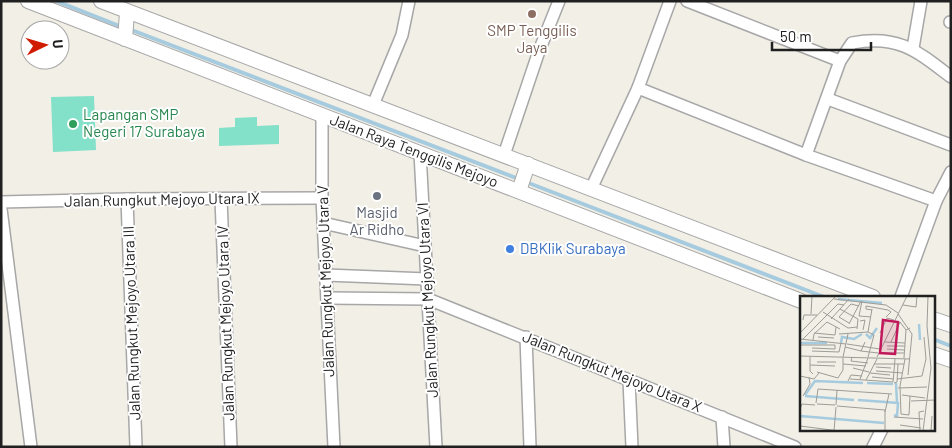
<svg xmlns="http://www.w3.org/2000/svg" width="952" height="448" font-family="Barlow,sans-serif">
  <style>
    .pitch { fill: #83e1c9 }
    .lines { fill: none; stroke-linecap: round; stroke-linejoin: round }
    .stream { stroke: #a6cbdf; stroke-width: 4 }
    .minor-casing { stroke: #a7a7a7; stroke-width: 14 }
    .tertiary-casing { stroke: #a7a7a7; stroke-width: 16 }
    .minor { stroke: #fff; stroke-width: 11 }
    .tertiary { stroke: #fff; stroke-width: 14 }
    .education-dot { fill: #8d6e63; stroke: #fff; stroke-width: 2 }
    .leisure-dot { fill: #2e9e5b; stroke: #fff; stroke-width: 2 }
    .worship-dot { fill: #6b7280; stroke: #fff; stroke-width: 2 }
    .shop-dot { fill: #3f7fe0; stroke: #fff; stroke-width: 2 }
    .labels { text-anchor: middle; stroke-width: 4; stroke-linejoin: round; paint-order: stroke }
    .education-label { font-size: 15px; fill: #785e54; stroke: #fff }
    .leisure-label { font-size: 15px; fill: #27864d; stroke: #fff; text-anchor: start }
    .street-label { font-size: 15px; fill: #202020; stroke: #fff }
    .worship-label { font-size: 15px; fill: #5b616d; stroke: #fff }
    .shop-label { font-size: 15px; fill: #366cbe; stroke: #fff; text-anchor: start }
    .inset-river { fill: none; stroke: #a6cbdf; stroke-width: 2.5 }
    .inset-road { fill: none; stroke: #9d9c97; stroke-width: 1 }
    .view { fill: #c2185b; fill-opacity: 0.15; stroke: #c2185b; stroke-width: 2.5 }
    .inset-edge { fill: none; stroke: #202020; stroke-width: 2.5 }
  </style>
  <rect width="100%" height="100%" fill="#f1efe6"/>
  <!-- pitch -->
  <g class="pitch">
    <path d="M94,96L96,150L53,152L51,97Z"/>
    <path d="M257,117V126L279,125V144L219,146V128L235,127V118Z"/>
  </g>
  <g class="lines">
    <!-- stream -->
    <g class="stream">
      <path d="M56,1L122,27"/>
      <path d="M129,29L519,179"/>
      <path d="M526,182L824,297"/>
      <path d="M933,339L951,346"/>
    </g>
    <!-- minor casing -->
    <g class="minor-casing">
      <g id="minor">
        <path d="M687,1L840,61"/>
        <path d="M950,22H951"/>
        <path d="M913,48L921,1"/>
        <path d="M638,88L806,155L936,201"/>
        <path d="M828,99L951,145"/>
        <path d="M373,105L402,35L409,1"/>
        <path d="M322,115V198L334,447"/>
        <path d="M420,153L436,447"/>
        <path d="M504,155L539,51L559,1"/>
        <path d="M806,155L840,61L852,43C898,34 917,51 951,77"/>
        <path d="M591,189L638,88L670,1"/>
        <path d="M127,199L136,447"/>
        <path d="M221,199L231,447"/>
        <path d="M1,202L127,199L322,198"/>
        <path d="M1,209L31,447"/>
        <path d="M323,223L425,246"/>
        <path d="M326,275L427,279"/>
        <path d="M901,297L936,201L951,172"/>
        <path d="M327,298L428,299L795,447"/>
        <path d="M526,337L530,447"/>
        <path d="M629,380L632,447"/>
        <path d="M722,417L724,447"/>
        <path d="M873,447L882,429"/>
      </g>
    </g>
    <!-- tertiary casing -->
    <g class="tertiary-casing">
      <g id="tertiary">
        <path d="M28,1L801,301"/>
        <path d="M101,1L873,297"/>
        <path d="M125,39L127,13"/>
        <path d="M519,191L528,164"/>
        <path d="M933,319L951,325"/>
        <path d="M933,354L951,360"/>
      </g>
    </g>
    <!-- minor -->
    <use href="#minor" class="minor"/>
    <!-- tertiary -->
    <use href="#tertiary" class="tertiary"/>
  </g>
  <!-- markers -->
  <circle class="education-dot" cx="532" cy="14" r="5"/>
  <circle class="leisure-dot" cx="73" cy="124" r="5"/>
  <circle class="worship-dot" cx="377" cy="196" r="5"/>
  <circle class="shop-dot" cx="510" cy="249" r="5"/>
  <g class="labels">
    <!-- education labels -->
    <g class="education-label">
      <text x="532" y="36">SMP Tenggilis<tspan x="532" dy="17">Jaya</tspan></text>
    </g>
    <!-- leisure labels -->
    <g class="leisure-label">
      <text x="83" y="120">Lapangan SMP<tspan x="83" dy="17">Negeri 17 Surabaya</tspan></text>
    </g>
    <!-- street labels -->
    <g class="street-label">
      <text transform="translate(414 151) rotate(21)" y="5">Jalan Raya Tenggilis Mejoyo</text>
      <text transform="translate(162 200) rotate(-1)" y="5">Jalan Rungkut Mejoyo Utara IX</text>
      <text transform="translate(326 281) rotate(-92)" y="5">Jalan Rungkut Mejoyo Utara V</text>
      <text transform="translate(428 300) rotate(-93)" y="5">Jalan Rungkut Mejoyo Utara VI</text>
      <text transform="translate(132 323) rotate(-92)" y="5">Jalan Rungkut Mejoyo Utara III</text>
      <text transform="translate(226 323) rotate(-92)" y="5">Jalan Rungkut Mejoyo Utara IV</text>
      <text transform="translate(612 372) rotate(22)" y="5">Jalan Rungkut Mejoyo Utara X</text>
    </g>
    <!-- worship labels -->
    <g class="worship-label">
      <text x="377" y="218">Masjid<tspan x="377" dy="17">Ar Ridho</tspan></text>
    </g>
    <!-- shop labels -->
    <g class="shop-label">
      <text x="520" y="254">DBKlik Surabaya</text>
    </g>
  </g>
  <!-- overview -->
  <g transform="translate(800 296)">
    <rect width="135" height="135" fill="#f1efe6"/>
    <path class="inset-river" d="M38,3L82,7M119,28L120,44M66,38L70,42L77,32M0,47H27M41,47L42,41L54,43L62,38M67,87L93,88M96,87L97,106M5,99L15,85L63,87M5,100L54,104M58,104L98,107L97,120L94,119M0,120L84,127"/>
    <path class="inset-road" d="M34,3L86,9L98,17M62,5L59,20L71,21M103,9L116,11L117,0M40,13L58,23L57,33M72,14L66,13V10L88,14L91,16L86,21M23,16L48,32L57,31M11,18L12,0M98,18L112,38L108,79M31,23L49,3M3,24L4,19H17M60,25L65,24L63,34M49,27L39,21L51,8L59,10M49,28L61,5M68,36L74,39L68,61M68,36L72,13M0,37L36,0M14,37L35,39L36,31M80,37L87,22L94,24M39,38L68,36M18,41L34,42M0,43L46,48M3,43L38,8L44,9M13,44L14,38L27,26L40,33M85,46L105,47M91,46L100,26L106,34M47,48L80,53M0,49H35V53M87,50H105M45,51L61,55L65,46M12,52L35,53M87,53L104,54M12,55L39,56L41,47M61,55L78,57M80,57H104M0,60L110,63M10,61V75L13,78M43,61L48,38M52,61L51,65L68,67M77,61L107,0M104,62L106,34L110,32M105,63L100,90L101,118L109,119L110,100M17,66H36M43,68L66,70M74,68H104M10,69L35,70M76,71L91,72M53,72L69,76M76,75L103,77M17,76L38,82L43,74V62M70,77L90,79M0,80L14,83L19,77M72,81L94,83M50,83L93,86M60,83L68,62M97,83L122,80L126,63L124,41M66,84L77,63M48,85L51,79L62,80M93,86L95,63M94,87L97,86L98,68M98,92L127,91M102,99L125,102M3,100L10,88L9,81M111,105L135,104M16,107L18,93L92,98M17,108L35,109M36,109L37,94M37,110L85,114V135M0,113L2,108L15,109M85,116L89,98M94,121L123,123M100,129L121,132M0,130L39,135M34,135L36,111M120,135L119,116L124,115M123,135L131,72L127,30L128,0M131,135L132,120"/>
    <path class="view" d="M83,24L98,26L95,58L80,57Z"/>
    <rect width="135" height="135" class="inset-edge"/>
  </g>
  <!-- border -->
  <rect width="952" height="448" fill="none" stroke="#202020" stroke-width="5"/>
  <!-- north arrow -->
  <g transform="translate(45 45) rotate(85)"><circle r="24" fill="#ffffff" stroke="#a6a6a6"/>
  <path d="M0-4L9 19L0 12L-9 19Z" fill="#d01b00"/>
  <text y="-8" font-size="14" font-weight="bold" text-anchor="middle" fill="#202020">U</text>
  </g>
  <!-- scale -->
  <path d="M772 42v8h99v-8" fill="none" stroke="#202020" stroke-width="2.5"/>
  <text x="780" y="42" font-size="15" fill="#202020" stroke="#ffffff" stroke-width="4" paint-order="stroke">50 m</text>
</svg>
